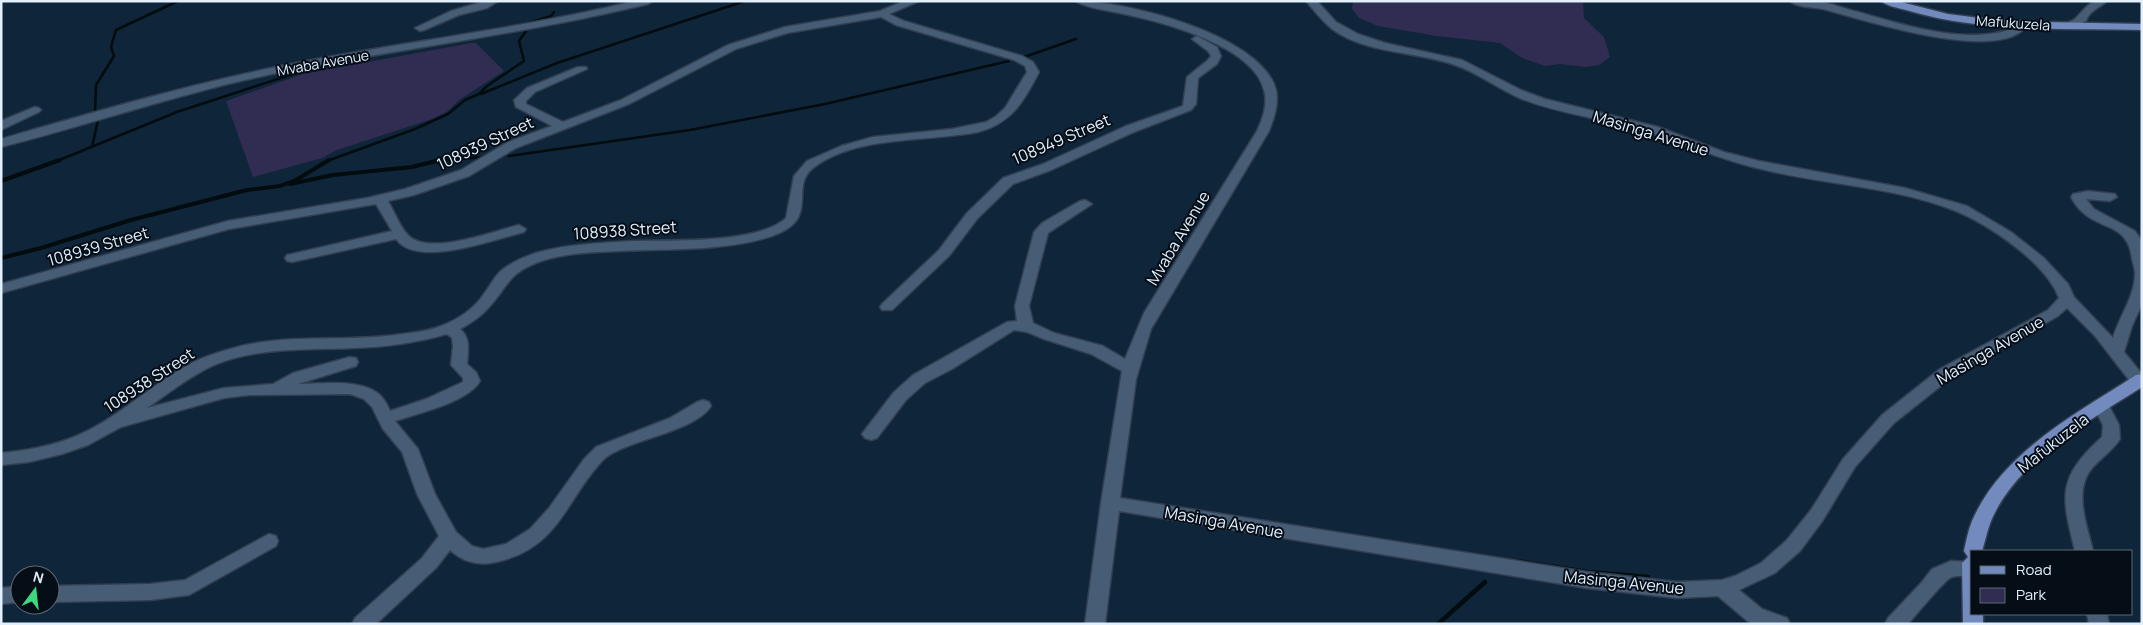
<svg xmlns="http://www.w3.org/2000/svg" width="2143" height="625" font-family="Manrope,sans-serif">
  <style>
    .green { fill: #312c51 }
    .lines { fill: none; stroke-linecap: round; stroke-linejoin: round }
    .stream-far2 { stroke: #020c0e; stroke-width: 2.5 }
    .stream-far1 { stroke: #020c0e; stroke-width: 4 }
    .stream { stroke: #020c0e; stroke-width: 4.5 }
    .minor-casing { stroke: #323f51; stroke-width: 3 }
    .major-casing { stroke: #323f51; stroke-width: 3 }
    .minor { fill: #465d75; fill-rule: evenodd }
    .major { fill: #728abe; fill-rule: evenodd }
    .labels { text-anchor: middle; stroke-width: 4; stroke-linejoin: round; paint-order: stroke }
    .far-street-label { font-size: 14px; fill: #e2f0fe; stroke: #050d17 }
    .street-label { font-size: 16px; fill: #e2f0fe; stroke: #050d17 }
  </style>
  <rect width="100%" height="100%" fill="#0f253a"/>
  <!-- green -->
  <g class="green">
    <path d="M1353,1H1583L1584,18L1604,37L1610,57L1599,65L1586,67L1560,64L1545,66L1522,58L1500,43L1436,36L1378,26L1359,18L1352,9Z"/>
    <path d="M471,43H476L504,71L459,100L448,111L432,119L337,150L322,158L253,177L226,101L303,74Z"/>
  </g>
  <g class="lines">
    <!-- stream-far2 -->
    <g class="stream-far2">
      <path d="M526,24L551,16L554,12"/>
      <path d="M1024,57L1076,39"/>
      <path d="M481,94L557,63L745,1"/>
      <path d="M95,112L96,85L114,56L111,47L116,30L178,1"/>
      <path d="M92,147L98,120"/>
      <path d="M509,156L690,130L825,104L1009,61"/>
      <path d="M57,161L177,112L296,73"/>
      <path d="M327,161L415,129L448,114L465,100L479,94L487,86L524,61L519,41L526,31"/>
      <path d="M435,161L485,157"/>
    </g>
    <!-- stream-far1 -->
    <g class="stream-far1">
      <path d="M1,181L60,160"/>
      <path d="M290,184L333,175L412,167L440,160"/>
      <path d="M1,258L41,248L131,220L247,190L280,186L296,180L329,160"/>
    </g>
    <!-- stream -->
    <g class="stream">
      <path d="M1516,561L1587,572L1648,577"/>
      <path d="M1438,624L1485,582"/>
    </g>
    <!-- minor casing -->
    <g class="minor-casing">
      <g id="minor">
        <path d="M485,1H498L487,8L459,15L424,30L420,31L415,28L451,11Z"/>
        <path d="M635,1H653L648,4C524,34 397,49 272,74C180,93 92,124 1,147V139C91,113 180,87 271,68C392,43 515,30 635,1Z"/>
        <path d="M904,1H919L889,14L904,21L1022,56L1033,62L1039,72C1024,101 1012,123 978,132C928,142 855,135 813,168C788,188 822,219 772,236C721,253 653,248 599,252C578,253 556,255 536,263C508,274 508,286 490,306C482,316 471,323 460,329C471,338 468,351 467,364L476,372L480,381C468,402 419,413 395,421L418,449L435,494L456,532L472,546L483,549L506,544L530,529L549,508L584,459L596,447L670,418L697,402L703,400L709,402L711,406C695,432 629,439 605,458C566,497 561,548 496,562C479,566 463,562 450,550L436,568L376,624H352L355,618L422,558L439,536L417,494L402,452L383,429L372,407L364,399L350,394L249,395L224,398L121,427L88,445L62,454L29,462L1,465V453C33,450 63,444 91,429C126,411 155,382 190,364C203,357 216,353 230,349C283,333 341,342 395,335C410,333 426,332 441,326C457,320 474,309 484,294C490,286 494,277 502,270C512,262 524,257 536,253C567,244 601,243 633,241C671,240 758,244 786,218L794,176L807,161L841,146L873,137L952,129L986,122L995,117L1005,108L1027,72L1025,66L1014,60L896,25L881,17L787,33L736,49L629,104L516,148L469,176L414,195L388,201C394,211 401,230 410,237C432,255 494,231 519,225L526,229L524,232C495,239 417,269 396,239L292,262L287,261L285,258L287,255L292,254L392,231L376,204L229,229L1,293V284L228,221L367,198L405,189L461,170L508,142L552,126L516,107L514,100L527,88L578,67H586L587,69L535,92L526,101V104L563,122L621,100L728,45L785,27L880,11ZM447,334L452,338L453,346L451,365L463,378V382L426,399L390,411C387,404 383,396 376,392C357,379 320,384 298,384L356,366L358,362L356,358L350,357L293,373L273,384L224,388L147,408C169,393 190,376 214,365C258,347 307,350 353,348C386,347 416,343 447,334Z"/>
        <path d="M1076,1C1126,1 1262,35 1276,90C1279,104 1274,118 1269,131L1151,329L1136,379L1120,498L1587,572L1677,582L1722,580L1735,576L1761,563L1786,541L1811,510L1843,459L1882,415L1940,369L2048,310L2059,298C2047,264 1990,225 1956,211C1891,185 1820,185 1753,167C1713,157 1675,139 1635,128C1597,118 1558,113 1522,99C1498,89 1479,73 1455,65C1416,51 1366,54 1332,29C1322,21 1314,10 1306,1H1317L1336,22L1358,34L1385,43L1462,60L1521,90L1545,99L1658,127L1724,152L1759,161L1905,188L1967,206L2011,232L2044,258L2068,284L2074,297L2113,338C2119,317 2135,296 2135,274C2135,269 2133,263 2132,259C2130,242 2124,234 2109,227C2092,220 2080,214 2071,197L2073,194L2088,191L2115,194L2117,197L2110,201L2086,199L2094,209L2135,231L2142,241V304L2132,326L2124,352L2142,374V386L2133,385L2095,336L2067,308L2058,316L1952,377L1894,423L1855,467L1823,520L1800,551L1775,573L1739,590L1762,609L1787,618L1790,624H1751L1718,596L1677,598L1587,588L1119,511L1105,624H1085L1101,503L1122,371L1091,354L1044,339L1027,332L1014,330L952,369L925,383L906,400L877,438L871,440L865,438L862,434L894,392L913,375L1007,322L1017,321L1015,306L1034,232L1042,223L1080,201L1085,200L1092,204L1048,233L1029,306L1033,323L1054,333L1103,346L1125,359L1144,313L1257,131C1263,118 1268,104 1264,90C1254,46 1163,22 1124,14C1112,11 1085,8 1076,1Z"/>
        <path d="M1790,1C1799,1 1809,0 1817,1C1831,3 1845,9 1858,12C1904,25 1968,46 2014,28V23H2022L2024,29C1992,61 1867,21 1827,10C1817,7 1798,8 1790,1Z"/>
        <path d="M2094,1H2107C2099,8 2089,11 2086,21L2071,28H2063L2062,26C2066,22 2072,22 2076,18C2082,12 2086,6 2094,1Z"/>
        <path d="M1197,36L1217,47L1221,56L1217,64L1198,78L1196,104L1191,110L1134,132L1051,170L1013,184L977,219L949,256L892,310H882L880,307L882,304L939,250L967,213L1003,178L1043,164L1126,126L1183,106L1187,77L1208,60L1211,56L1208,51L1192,39Z"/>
        <path d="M35,107L39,108L41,110L39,112L1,130V121Z"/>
        <path d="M2101,400L2107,402L2119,425L2120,439C2113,450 2101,458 2092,468C2073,491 2087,525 2093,551H2075C2061,495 2057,478 2102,437L2103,425L2093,406L2095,402Z"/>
        <path d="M269,534L276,536L278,541L276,546L189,595L150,600L50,602V586L150,584L185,580Z"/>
        <path d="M1951,561L1972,562V576C1965,577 1958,575 1952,577C1946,578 1915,616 1908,624H1885L1888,618L1922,582L1932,569Z"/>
        <path d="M20,586V602L1,604V588Z"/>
        <path d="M2087,614H2107L2109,624H2089Z"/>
      </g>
    </g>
    <!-- major casing -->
    <g class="major-casing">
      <g id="major">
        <path d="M1881,1H1897L1948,14L1980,18L2045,22L2142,24V30C2064,28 1982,33 1906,10C1898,8 1887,6 1881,1Z"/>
        <path d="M2142,374V387C2089,421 2016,461 1991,521C1987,531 1985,542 1982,551H1972V614H1983V624H1963L1962,563L1968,557L1964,551C1966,541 1968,531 1972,521C2002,452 2076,414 2136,375Z"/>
      </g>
    </g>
    <!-- minor -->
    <use href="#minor" class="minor"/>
    <!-- major -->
    <use href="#major" class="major"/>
  </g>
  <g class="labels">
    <!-- far-street labels -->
    <g class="far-street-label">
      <text transform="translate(2013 23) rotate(4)" y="5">Mafukuzela</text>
      <text transform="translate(323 63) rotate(-10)" y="5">Mvaba Avenue</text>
    </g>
    <!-- street labels -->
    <g class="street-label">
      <text transform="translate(1651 133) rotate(17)" y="6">Masinga Avenue</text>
      <text transform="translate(1061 139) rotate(-23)" y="6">108949 Street</text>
      <text transform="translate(485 143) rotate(-25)" y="6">108939 Street</text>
      <text transform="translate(625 230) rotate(-4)" y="6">108938 Street</text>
      <text transform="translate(1178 238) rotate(-59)" y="6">Mvaba Avenue</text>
      <text transform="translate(98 246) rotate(-16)" y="6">108939 Street</text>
      <text transform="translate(1990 350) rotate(-30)" y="6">Masinga Avenue</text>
      <text transform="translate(149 380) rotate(-33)" y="6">108938 Street</text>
      <text transform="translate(2053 443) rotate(-38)" y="6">Mafukuzela</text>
      <text transform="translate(1224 522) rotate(10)" y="6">Masinga Avenue</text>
      <text transform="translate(1624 582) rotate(6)" y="6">Masinga Avenue</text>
    </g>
  </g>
  <!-- border -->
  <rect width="2143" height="625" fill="none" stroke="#e2f0fe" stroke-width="5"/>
  <!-- legend -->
  <rect x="1970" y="550" width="162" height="65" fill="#050d17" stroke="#5d6873"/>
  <rect x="1980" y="566" width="25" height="8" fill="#728abe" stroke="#5d6873"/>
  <text x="2016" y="575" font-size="15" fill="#e2f0fe">Road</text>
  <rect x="1980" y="588" width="25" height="15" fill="#312c51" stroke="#5d6873"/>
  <text x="2016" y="600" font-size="15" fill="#e2f0fe">Park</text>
  <!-- north arrow -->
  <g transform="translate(35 590) rotate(15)"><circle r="24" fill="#050d17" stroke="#5d6873"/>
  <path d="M0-4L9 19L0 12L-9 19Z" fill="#3cd77e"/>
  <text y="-8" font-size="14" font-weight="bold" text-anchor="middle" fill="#e2f0fe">N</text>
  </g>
</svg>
